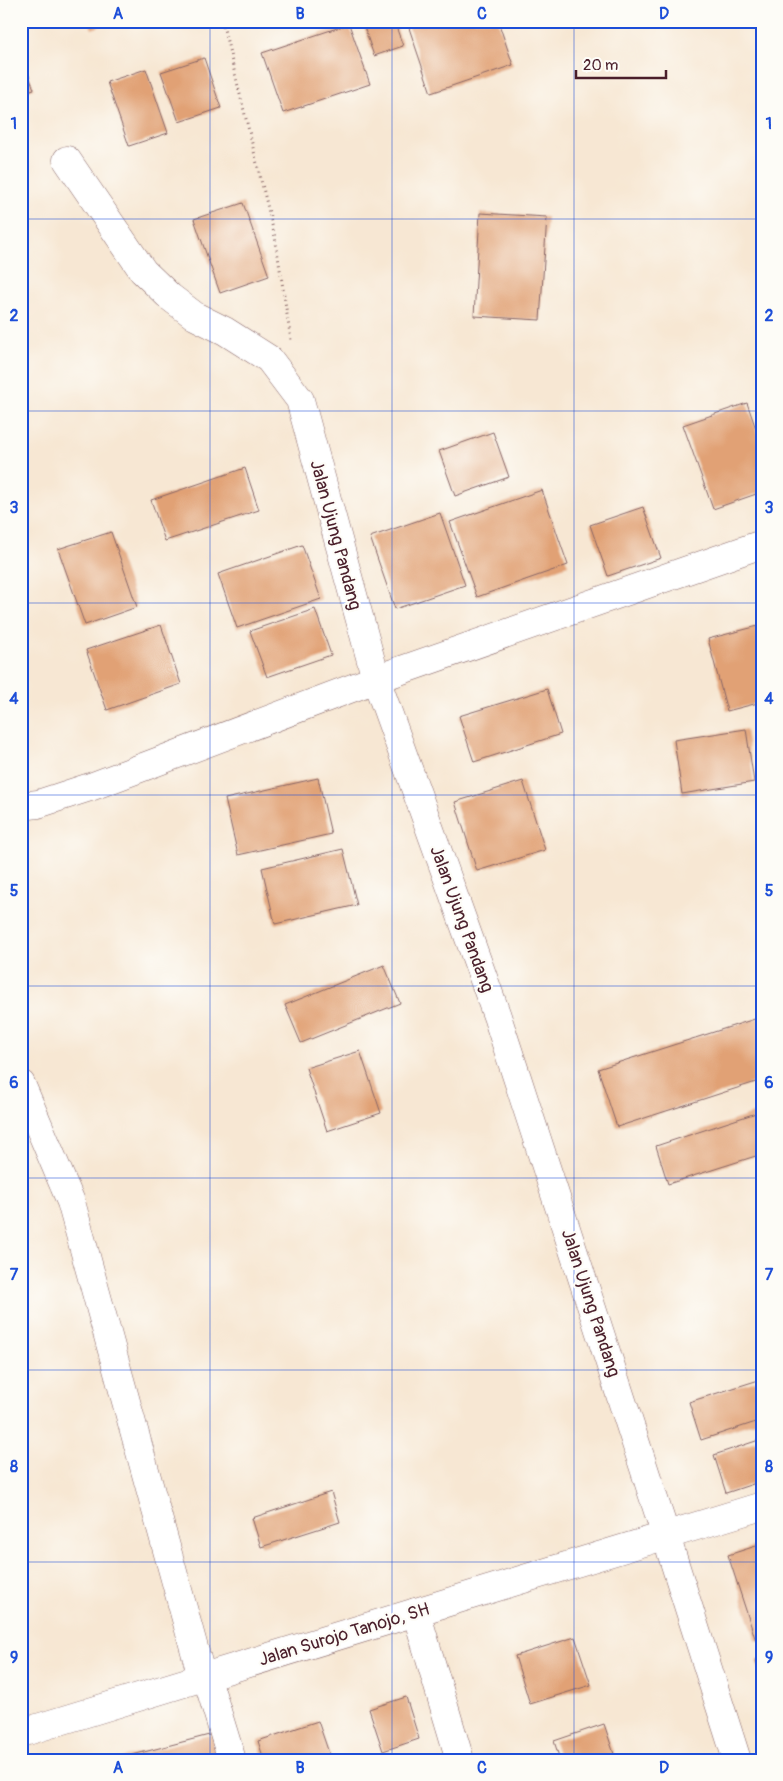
<svg xmlns="http://www.w3.org/2000/svg" width="783" height="1781" font-family="Pangolin,sans-serif">
  <style>
    .building { fill: #e1a174 }
    .lines { fill: none; stroke-linecap: round; stroke-linejoin: round }
    .street-casing { stroke: #876566; stroke-width: 29 }
    .path { stroke: #876566; stroke-width: 3; stroke-dasharray: 1 4; stroke-linecap: butt }
    .street { stroke: #fff; stroke-width: 28 }
    .grid { fill: none; stroke: #1d4ed8; stroke-width: 1; stroke-opacity: 0.55 }
    .labels { text-anchor: middle; stroke-width: 4.5; stroke-linejoin: round; paint-order: stroke }
    .street-label { font-size: 18px; fill: #4a1f2b; stroke: #fdfcf7 }
    .neatline { fill: none; stroke: #1d4ed8; stroke-width: 2 }
    .grid-label { font-size: 16px; text-anchor: middle; font-weight: bold; fill: #1d4ed8 }
  </style>
  <rect width="100%" height="100%" fill="#fdfcf7"/>
  <filter id="ink" filterUnits="userSpaceOnUse"><feTurbulence type="fractalNoise" baseFrequency=".02" numOctaves="2"/><feDisplacementMap in="SourceGraphic" scale="10" xChannelSelector="R" yChannelSelector="G"/><feConvolveMatrix kernelMatrix="1 2 1 2 8 2 1 2 1" color-interpolation-filters="sRGB"/></filter>
  <filter id="wash" filterUnits="userSpaceOnUse"><feTurbulence type="fractalNoise" baseFrequency=".0096" numOctaves="4" result="noise"/><feDisplacementMap in="SourceGraphic" scale="20" xChannelSelector="R" yChannelSelector="G"/><feGaussianBlur stdDeviation="1.12" result="paint"/><feColorMatrix in="noise" values="0 0 0 0 0 0 0 0 0 0 0 0 0 0 0 0 0 1.4 0 .05"/><feComposite in="paint" operator="in"/></filter>
  <g filter="url(#wash)">
    <rect width="100%" height="100%" fill="#f7e7d3"/>
    <g id="blocks">
      <!-- building -->
      <g class="building">
        <path d="M89,21H112V22L92,29Z"/>
        <path d="M362,21H394L403,46L374,56Z"/>
        <path d="M420,21H498L513,65L431,93L408,25Z"/>
        <path d="M349,24L370,84L283,113L262,53Z"/>
        <path d="M21,55L34,89L21,93Z"/>
        <path d="M204,58L221,108L179,122L161,72Z"/>
        <path d="M146,69L168,133L129,146L107,82Z"/>
        <path d="M243,203L269,276L220,293L194,219Z"/>
        <path d="M480,213L547,217L540,320L474,316Z"/>
        <path d="M747,403L762,446V492L713,509L683,425Z"/>
        <path d="M493,432L509,477L455,496L439,451Z"/>
        <path d="M245,468L259,510L165,541L151,500Z"/>
        <path d="M542,490L568,565L477,597L450,522Z"/>
        <path d="M643,507L661,558L608,576L590,525Z"/>
        <path d="M440,513L465,585L395,609L370,537Z"/>
        <path d="M111,532L137,607L85,625L58,549Z"/>
        <path d="M302,545L321,599L237,628L218,574Z"/>
        <path d="M315,609L331,655L267,677L250,631Z"/>
        <path d="M161,625L181,684L107,710L86,650Z"/>
        <path d="M762,625V702L727,711L708,639Z"/>
        <path d="M547,689L561,734L474,762L459,716Z"/>
        <path d="M746,729L754,782L682,794L674,740Z"/>
        <path d="M318,778L331,834L238,855L225,799Z"/>
        <path d="M523,781L545,850L477,871L455,802Z"/>
        <path d="M343,849L357,905L275,924L262,868Z"/>
        <path d="M384,965L400,1003L301,1043L285,1005Z"/>
        <path d="M761,1017L762,1080L617,1127L598,1069Z"/>
        <path d="M360,1051L381,1113L327,1131L306,1068Z"/>
        <path d="M762,1111V1154L668,1184L656,1146Z"/>
        <path d="M762,1379V1420L701,1440L689,1402Z"/>
        <path d="M762,1439V1481L726,1493L714,1455Z"/>
        <path d="M331,1492L340,1522L261,1547L252,1518Z"/>
        <path d="M762,1544V1640L756,1641L728,1555Z"/>
        <path d="M575,1637L591,1685L530,1704L515,1656Z"/>
        <path d="M762,1658V1676H761L756,1660Z"/>
        <path d="M406,1697L419,1739L383,1751L369,1709Z"/>
        <path d="M318,1721L331,1759L264,1760L258,1741Z"/>
        <path d="M604,1724L616,1760H560L554,1741Z"/>
        <path d="M213,1734L220,1760H117V1759Z"/>
      </g>
    </g>
  </g>
  <g filter="url(#ink)">
    <use href="#blocks" fill-opacity="0" stroke="#876566" stroke-width="1"/>
    <g class="lines">
      <!-- street casing -->
      <g class="street-casing">
        <g id="street">
          <path d="M67,160L143,271L170,297L195,316L225,331L269,359L300,400L376,679L497,1016L666,1536L737,1760"/>
          <path d="M21,806L38,804L93,786L376,679L762,544"/>
          <path d="M21,1084L71,1202L202,1677"/>
          <path d="M416,1612L460,1760"/>
          <path d="M206,1675L232,1760"/>
          <path d="M21,1733L762,1506"/>
        </g>
      </g>
      <!-- path -->
      <path class="path" d="M222,21L275,237L291,340"/>
      <!-- street -->
      <use href="#street" class="street"/>
    </g>
  </g>
  <!-- grid -->
  <path class="grid" d="M210,21V1760M392,21V1760M574,21V1760M21,219H762M21,411H762M21,603H762M21,795H762M21,986H762M21,1178H762M21,1370H762M21,1562H762"/>
  <g class="labels">
    <!-- street labels -->
    <g class="street-label">
      <text transform="translate(336 535) rotate(75)" y="6">Jalan Ujung Pandang</text>
      <text transform="translate(462 919) rotate(70)" y="6">Jalan Ujung Pandang</text>
      <text transform="translate(591 1303) rotate(72)" y="6">Jalan Ujung Pandang</text>
      <text transform="translate(344 1634) rotate(-17)" y="6">Jalan Surojo Tanojo, SH</text>
    </g>
  </g>
  <!-- margin -->
  <rect width="783" height="1781" fill="none" stroke="#fdfcf7" stroke-width="55"/>
  <!-- scale -->
  <path d="M576 70v8h90v-8" fill="none" stroke="#4a1f2b" stroke-width="2.5"/>
  <text x="583" y="70" font-size="15" fill="#4a1f2b" stroke="#fdfcf7" stroke-width="4" paint-order="stroke">20 m</text>
  <rect x="28" y="28" width="728" height="1726" class="neatline"/>
  <g class="grid-label">
    <text x="118" y="19">A</text>
    <text x="300" y="19">B</text>
    <text x="482" y="19">C</text>
    <text x="664" y="19">D</text>
    <text x="14" y="129">1</text>
    <text x="769" y="129">1</text>
    <text x="14" y="321">2</text>
    <text x="769" y="321">2</text>
    <text x="14" y="513">3</text>
    <text x="769" y="513">3</text>
    <text x="14" y="704">4</text>
    <text x="769" y="704">4</text>
    <text x="14" y="896">5</text>
    <text x="769" y="896">5</text>
    <text x="14" y="1088">6</text>
    <text x="769" y="1088">6</text>
    <text x="14" y="1280">7</text>
    <text x="769" y="1280">7</text>
    <text x="14" y="1472">8</text>
    <text x="769" y="1472">8</text>
    <text x="14" y="1663">9</text>
    <text x="769" y="1663">9</text>
    <text x="118" y="1773">A</text>
    <text x="300" y="1773">B</text>
    <text x="482" y="1773">C</text>
    <text x="664" y="1773">D</text>
  </g>
</svg>
